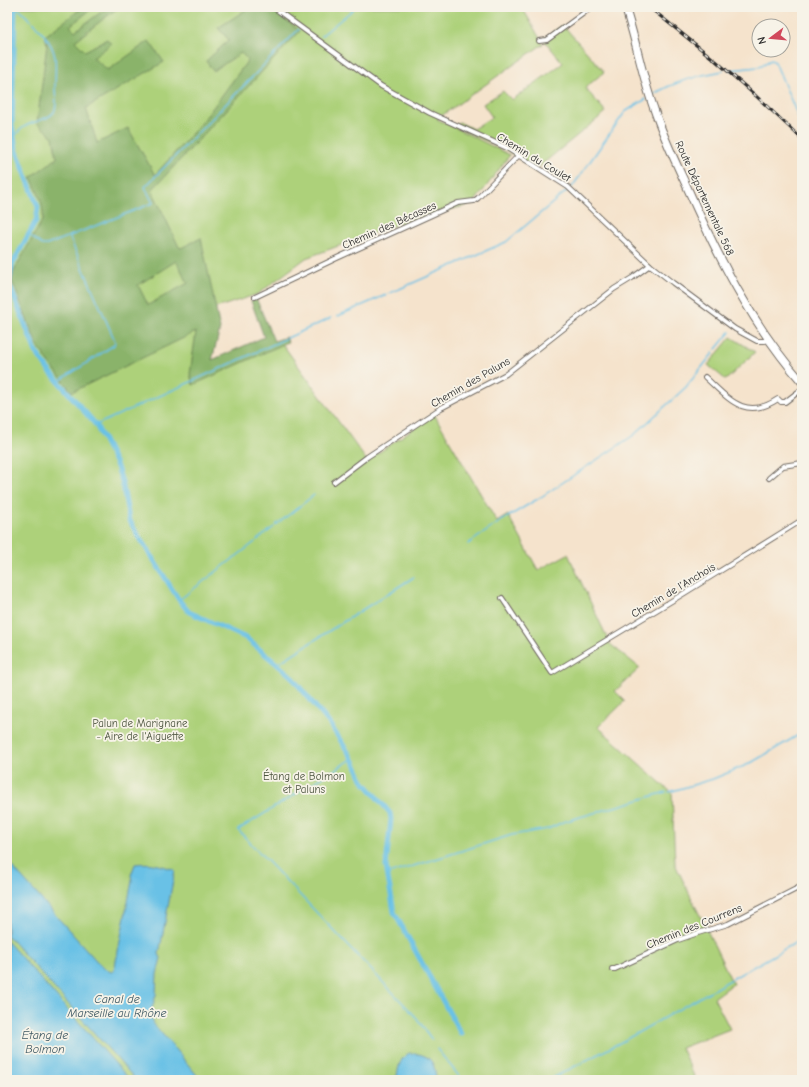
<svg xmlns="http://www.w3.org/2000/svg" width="809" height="1087" font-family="'Comic Neue',sans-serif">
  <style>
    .green { fill: #add17a; stroke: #6c7e52 }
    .forest { fill: #8ab36a; stroke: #5a6f4a; fill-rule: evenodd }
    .water { fill: #69c1e6; stroke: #4a7688 }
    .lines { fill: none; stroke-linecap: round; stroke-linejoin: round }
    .stream { stroke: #69c1e6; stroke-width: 1.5 }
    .canal { stroke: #69c1e6; stroke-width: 5 }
    .minor-casing { stroke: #726b63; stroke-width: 6 }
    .primary-casing { stroke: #726b63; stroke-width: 9 }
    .minor { stroke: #fff; stroke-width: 4 }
    .primary { stroke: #fff; stroke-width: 7 }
    .rail-casing { stroke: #2b2b2b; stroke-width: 3 }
    .rail { stroke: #f7f3e8; stroke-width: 1.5; stroke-dasharray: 4.5; stroke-linecap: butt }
    .labels { text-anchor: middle; stroke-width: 3.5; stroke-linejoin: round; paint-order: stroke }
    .street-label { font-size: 11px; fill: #2b2b2b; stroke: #f7f3e8 }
    .park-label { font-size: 11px; fill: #4c543f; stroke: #f7f3e8 }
    .water-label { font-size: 12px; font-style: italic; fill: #3e5863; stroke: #f7f3e8 }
  </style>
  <rect width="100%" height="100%" fill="#f7f3e8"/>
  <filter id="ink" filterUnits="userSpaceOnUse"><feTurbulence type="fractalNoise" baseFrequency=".025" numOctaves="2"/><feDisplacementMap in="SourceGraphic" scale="8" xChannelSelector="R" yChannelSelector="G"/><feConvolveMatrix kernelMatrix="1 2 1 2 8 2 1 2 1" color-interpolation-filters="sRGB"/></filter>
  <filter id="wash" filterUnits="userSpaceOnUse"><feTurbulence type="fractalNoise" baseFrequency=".012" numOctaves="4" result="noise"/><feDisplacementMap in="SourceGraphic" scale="16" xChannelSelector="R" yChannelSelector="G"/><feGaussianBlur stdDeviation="0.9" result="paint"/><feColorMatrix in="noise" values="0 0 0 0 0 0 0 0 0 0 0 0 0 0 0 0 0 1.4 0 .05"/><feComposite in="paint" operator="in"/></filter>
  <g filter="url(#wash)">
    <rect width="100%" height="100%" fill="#f5e3cc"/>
    <!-- green -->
    <g class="green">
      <path d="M7,7H522L543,44L437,119L510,155L473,204L409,220L306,258L258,294L216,308L209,369L281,342L367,461L434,414L497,522L508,515L538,570L568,554L610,644L640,668L615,691L625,701L598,727L672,793L675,864L733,984L714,998L730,1029L681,1048L696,1080H7Z"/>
      <path d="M563,25L604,72L585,88L606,112L535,170L507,150L454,126L459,122L473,129L492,117L483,104L503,91L512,100L563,63L543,39Z"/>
      <path d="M731,337L755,352L726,380L708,365Z"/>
    </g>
    <!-- forest -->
    <path class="forest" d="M83,7H94L70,26L75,31L108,7H119L75,41L85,51L107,39L111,44L93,58L108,70L149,41L164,62L86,108L97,143L128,128L155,175L203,121L248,60L241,53L213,71L206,61L229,40L218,28L250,7H269L300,31L152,190L179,247L181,248L201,238L220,329L212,360L264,337L251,301L256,298L274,341L286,337L288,342L193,385L190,374L196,332L72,392L50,364L37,345L12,281L14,271L43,219C44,203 37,191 31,177L57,158L53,137L37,123L47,44L45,36ZM176,261L188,283L148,305L138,285Z"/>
    <!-- water -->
    <g class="water">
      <path d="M7,861L102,967L111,972L114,971L132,881L131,875L135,864C150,862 161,865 175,870L159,954L161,958L157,974L156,995L150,1015L153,1023L201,1080H136L7,935Z"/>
      <path d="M7,941L130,1080H7Z"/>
      <path d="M409,1053C429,1054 435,1060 436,1080H396C399,1068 398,1060 409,1053Z"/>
    </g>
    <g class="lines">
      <!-- stream -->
      <g class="stream">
        <path d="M321,36L356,7"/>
        <path d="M730,70L758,67L771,60L775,62L799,119L802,118"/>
        <path d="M653,94C675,82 698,75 723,71"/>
        <path d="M799,120L802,125"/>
        <path d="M14,138C25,118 45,124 54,112C58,105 55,96 55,88C55,78 56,67 55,57C51,36 31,22 17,7"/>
        <path d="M572,187L625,112L646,99"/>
        <path d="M29,235L42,245H47L153,203L145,187L299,29"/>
        <path d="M338,316L506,242L568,190"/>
        <path d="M716,349L730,332"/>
        <path d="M59,381L114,345L115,341L69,236"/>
        <path d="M96,425L331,318"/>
        <path d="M276,525L314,495"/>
        <path d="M257,540L274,527"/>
        <path d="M468,544L501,521L541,497L634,435L686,387L714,352"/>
        <path d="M179,600L255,542"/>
        <path d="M277,664L414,577"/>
        <path d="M352,759L238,830L416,1017L432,1040"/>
        <path d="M669,792L713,779L749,764L802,733"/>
        <path d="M388,872L391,873L512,835L548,829L563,822L666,792"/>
        <path d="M437,1049L462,1080"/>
        <path d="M549,1080L625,1040L802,939"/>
      </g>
      <!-- canal -->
      <path class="canal" d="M15,7L12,125L16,149L38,207L36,221L12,265L9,284L36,352L47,368L96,425L116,464L122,482L129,519L136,532L179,600L189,612L246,638L290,675L329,723L354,761L363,781L390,813L391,819L386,866L394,912L461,1034"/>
    </g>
  </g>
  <g filter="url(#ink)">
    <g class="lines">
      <!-- minor casing -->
      <g class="minor-casing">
        <g id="minor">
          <path d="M273,7L381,86L430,113L507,148L568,187L650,265L673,283L735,329L757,341H764L769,340"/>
          <path d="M539,41L547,40L592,7"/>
          <path d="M255,297L337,258L458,203L474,201L478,198L518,156"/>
          <path d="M705,377C729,399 745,421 778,399L781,402H785L802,389"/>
          <path d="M769,478L783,466L802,463"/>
          <path d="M334,482L367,457L441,408L506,374L614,289L632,278L650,265"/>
          <path d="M502,598L552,673L683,594L802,520"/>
          <path d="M612,969H615L678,940L698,933L728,924L802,886"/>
        </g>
      </g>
      <!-- primary casing -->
      <g class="primary-casing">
        <path id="primary" d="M625,7C636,40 642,76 654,109C663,136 675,161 687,187C717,255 752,325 802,382"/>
      </g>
      <!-- minor -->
      <use href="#minor" class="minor"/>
      <!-- primary -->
      <use href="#primary" class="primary"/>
      <!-- rail casing -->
      <g class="rail-casing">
        <path id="rail" d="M649,7L716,61L756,96L802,139"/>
      </g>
      <!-- rail -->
      <use href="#rail" class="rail"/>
    </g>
  </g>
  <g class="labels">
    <!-- street labels -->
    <g class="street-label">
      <text transform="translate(534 157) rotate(31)" y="4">Chemin du Coulet</text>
      <text transform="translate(705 198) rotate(65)" y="4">Route Départementale 568</text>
      <text transform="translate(389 225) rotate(-24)" y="4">Chemin des Bécasses</text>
      <text transform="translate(470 382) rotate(-30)" y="4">Chemin des Paluns</text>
      <text transform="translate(673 590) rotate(-31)" y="4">Chemin de l'Anchois</text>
      <text transform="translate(694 926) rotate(-22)" y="4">Chemin des Courrens</text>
    </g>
    <!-- park labels -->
    <g class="park-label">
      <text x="140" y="727">Palun de Marignane<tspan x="140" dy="13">- Aire de l'Aiguette</tspan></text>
      <text x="304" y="780">Étang de Bolmon<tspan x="304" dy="13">et Paluns</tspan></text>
    </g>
    <!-- water labels -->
    <g class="water-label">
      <text x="117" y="1003">Canal de<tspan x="117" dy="14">Marseille au Rhône</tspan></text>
      <text x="45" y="1039">Étang de<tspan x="45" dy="14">Bolmon</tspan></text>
    </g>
  </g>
  <!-- margin -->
  <rect width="809" height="1087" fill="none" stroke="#f7f3e8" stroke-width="24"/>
  <!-- north arrow -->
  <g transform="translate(771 38) rotate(254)"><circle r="19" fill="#f7f3e8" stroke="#a5a39c"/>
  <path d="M0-3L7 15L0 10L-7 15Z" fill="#d1495b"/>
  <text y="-6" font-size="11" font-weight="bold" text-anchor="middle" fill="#2b2b2b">N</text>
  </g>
</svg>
